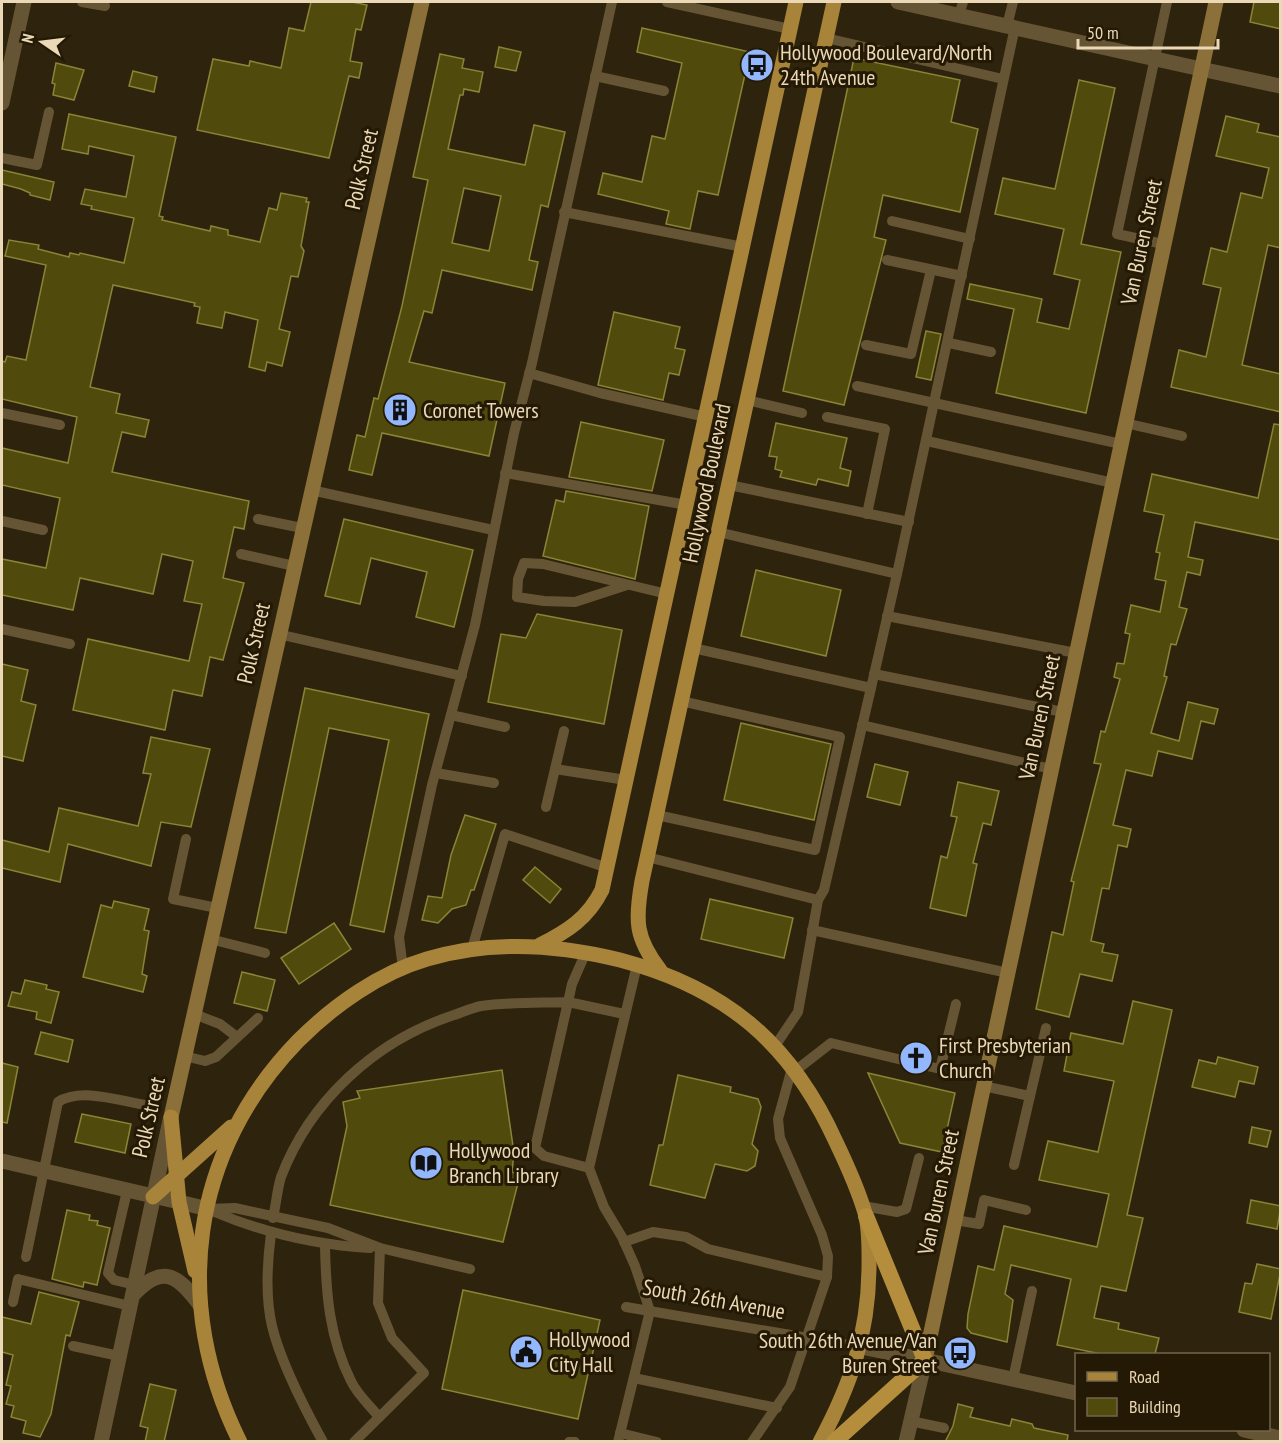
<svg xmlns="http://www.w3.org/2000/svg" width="1282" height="1443" font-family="'PT Sans Narrow',sans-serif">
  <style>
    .building { fill: #504a0c; stroke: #8b8337; stroke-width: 1.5; fill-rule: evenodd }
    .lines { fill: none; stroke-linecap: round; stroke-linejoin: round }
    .service { stroke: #665534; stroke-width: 10 }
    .minor { stroke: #665534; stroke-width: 15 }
    .tertiary { stroke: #665534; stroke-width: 15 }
    .secondary { stroke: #8b7039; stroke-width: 15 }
    .primary { stroke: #a8843b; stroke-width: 15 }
    .trunk { stroke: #b48e3c; stroke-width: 16 }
    .labels { text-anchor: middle; stroke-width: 6; stroke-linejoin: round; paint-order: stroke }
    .poi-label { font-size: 22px; fill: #ead8b6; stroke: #241904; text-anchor: start }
    .street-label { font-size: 22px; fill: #ead8b6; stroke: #241904 }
  </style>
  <rect width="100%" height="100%" fill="#2e230c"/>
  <!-- building -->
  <g class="building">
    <path d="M311,2H352L367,5L361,30L356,29L350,61L362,63L359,78L349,76L329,158L197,130L213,59L249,66L250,61L281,68L289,28L304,31Z"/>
    <path d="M1254,2H1281V29L1250,22Z"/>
    <path d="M642,28L750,52L718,195L698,191L690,229L666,224L669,211L598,194L603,173L642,182L652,136L665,139L682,63L637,52Z"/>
    <path d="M499,47L521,52L516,71L495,67Z"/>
    <path d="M440,54L464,59L462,68L483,72L479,92L464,89L463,95H460L448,149L525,165L534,125L565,132L548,207L541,205L529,260L538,262L532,290L442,270L432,313L424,311L409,362L505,383L489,456L382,433L372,475L349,470L357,435L365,437L374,398L378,399L402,306L428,180L413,177ZM464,188L501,196L489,251L452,243Z"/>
    <path d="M854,58L960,80L951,122L978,129L960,212L883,195L874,237L886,240L844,405L783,391Z"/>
    <path d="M56,63L84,70L74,100L53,95L55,84L52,83Z"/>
    <path d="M133,71L157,77L154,92L129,86Z"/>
    <path d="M1079,80L1115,88L1081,244L1121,252L1086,413L996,393L1014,309L967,299L970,284L1042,299L1037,322L1069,329L1080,280L1054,274L1064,229L995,214L1003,178L1055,189Z"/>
    <path d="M69,114L176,137L159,216L163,217L162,220L210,231L211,226L228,230V235L260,242L269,208L277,210L281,193L307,198L306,202H309L301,246L304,251L298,277L291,276L279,329L290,332L282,366L267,362L265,371L249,367L258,320L225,312L222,328L197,323L200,307L194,306L195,303L113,285L90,387L120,394L116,413L149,420L145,437L122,432L112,472L249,501L244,529L234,527L223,578L244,583L223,660L210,657L202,696L173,690L165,730L73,710L88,639L189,661L202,604L184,601L193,561L162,554L153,594L80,578L73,610L2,595V559L46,568L60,498L2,485V448L68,463L77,417L2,399V361L5,362L7,356L26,360L46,265L5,256L9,240L39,245L38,249L69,257L70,253L79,255L80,253L124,263L134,218L91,209L92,206L81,204L85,189L126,197L134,156L89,146L88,154L62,149Z"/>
    <path d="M1226,116L1259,124L1257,132L1281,137V248L1268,245L1242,365L1281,374V412L1171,387L1179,350L1206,357L1221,288L1203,284L1211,248L1227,252L1241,193L1262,198L1269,168L1216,156Z"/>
    <path d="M2,170L54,182L50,200L30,195V193L21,189L2,184Z"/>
    <path d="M614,312L680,327L675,348L685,350L679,375L669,373L663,400L598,385Z"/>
    <path d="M926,331L941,334L931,380L916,377Z"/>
    <path d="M581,422L664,440L652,491L569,477Z"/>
    <path d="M776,423L847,438L840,468L851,471L848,486L818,479L816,485L780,477L782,471L775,469L777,457L769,456Z"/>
    <path d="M1274,424L1281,425V540L1195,522L1188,557L1203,560L1200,575L1187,572L1179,607L1187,609L1176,645L1171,644L1164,676L1167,677L1151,733L1179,741L1188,702L1218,709L1214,724L1201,721L1192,759L1158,751L1152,776L1126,770L1113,825L1131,829L1127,847L1118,845L1109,889L1102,888L1091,941L1104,944L1102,952L1118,955L1112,981L1080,974L1069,1017L1036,1009L1052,932L1063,935L1074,882L1071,881L1101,764L1094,763L1101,731L1105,732L1120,679L1114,677L1117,663L1124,664L1130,634L1125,633L1131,605L1160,612L1166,581L1155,579L1160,553L1156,552L1164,515L1144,511L1152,474L1258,498Z"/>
    <path d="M566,491L649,506L635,579L543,556L556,500L564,502Z"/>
    <path d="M344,519L473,550L454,627L416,617L427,572L371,558L360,604L325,596Z"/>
    <path d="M756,570L841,590L826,656L741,636Z"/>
    <path d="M537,614L622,630L604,724L488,702L501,634L526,638Z"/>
    <path d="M2,664L28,670L21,701L36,705L23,761L2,756Z"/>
    <path d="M305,688L429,714L384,932L350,925L389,740L329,728L286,933L255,928Z"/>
    <path d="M741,723L831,744L814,820L724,800Z"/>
    <path d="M151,737L210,749L191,827L161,822L151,866L68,844L60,882L2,868V840L49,852L59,808L138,826L151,774L143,773Z"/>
    <path d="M875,764L908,772L900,805L867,797Z"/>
    <path d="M958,782L999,791L991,825L983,823L973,863L977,864L966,916L930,908L941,856L947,858L957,817L951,816Z"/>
    <path d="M465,815L496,824L474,890H471L466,905L452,909L438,923L422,920L428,896L442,898L451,855Z"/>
    <path d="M535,867L561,889L550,903L523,880Z"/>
    <path d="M710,899L793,918L784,958L701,939Z"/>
    <path d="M114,901L149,909L144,930L149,931L142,974L147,976L143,992L83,977L101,905L112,908Z"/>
    <path d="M334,923L351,949L299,984L281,958Z"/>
    <path d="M242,972L275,980L267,1011L234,1003Z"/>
    <path d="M25,980L47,985L46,989L59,992L51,1023L36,1019L37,1012L8,1006L12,992L21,994Z"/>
    <path d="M1133,1001L1172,1010L1127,1215L1143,1218L1126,1291L1101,1286L1094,1318L1119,1323L1118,1329L1159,1338L1155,1354H1101L1057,1345L1071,1279L1011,1265L1005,1294L1013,1300L1007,1342L971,1333L967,1328L968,1314L978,1266L994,1270L1004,1226L1097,1247L1109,1194L1039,1180L1048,1141L1098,1152L1114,1081L1064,1071L1071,1033L1123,1044Z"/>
    <path d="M41,1032L73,1040L68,1062L35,1054Z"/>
    <path d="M1218,1057L1258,1067L1254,1084L1239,1081L1235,1097L1192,1087L1199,1060L1216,1064Z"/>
    <path d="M2,1063L18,1067L7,1123L2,1122Z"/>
    <path d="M502,1070L514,1153L512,1172L520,1175L503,1242L330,1205L347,1126L343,1102L360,1098L357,1091Z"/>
    <path d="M868,1073L955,1093L942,1152L900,1143Z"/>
    <path d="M678,1075L731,1087L730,1092L758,1099L761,1107L752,1144L758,1151L755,1166L747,1171L715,1164L705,1198L650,1185L659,1145H663Z"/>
    <path d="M82,1114L131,1124L125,1153L75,1142Z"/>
    <path d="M1252,1127L1271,1131L1267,1147L1249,1143Z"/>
    <path d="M1251,1200L1281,1206L1277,1229L1247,1223Z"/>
    <path d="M67,1210L90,1215L89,1220L98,1221L97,1225L110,1228L97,1285L84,1282L83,1287L52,1279Z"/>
    <path d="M1257,1264L1281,1269L1271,1319L1239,1312L1245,1283L1252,1284Z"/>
    <path d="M463,1290L600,1320L578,1419L442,1389Z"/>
    <path d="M39,1292L79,1302L70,1336L66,1335L51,1414L40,1437L23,1433L26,1421L11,1417L14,1406L6,1404L11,1386L6,1385L13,1355L2,1352V1317L31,1324Z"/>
    <path d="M150,1384L176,1390L164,1442H145L148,1428L140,1426Z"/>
    <path d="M958,1404L973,1408L970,1417L1010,1426L1012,1419L1032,1424L1034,1428L1068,1435L1067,1442H945L953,1426Z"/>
  </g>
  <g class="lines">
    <!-- service -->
    <g class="service">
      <path d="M82,2L105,6"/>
      <path d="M667,2L790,29"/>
      <path d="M959,15L963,2"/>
      <path d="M1007,26L1013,2"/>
      <path d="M826,38L1003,79"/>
      <path d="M595,76L664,91"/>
      <path d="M2,158L37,165L49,112"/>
      <path d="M564,212L743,247"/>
      <path d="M892,221L970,239"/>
      <path d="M1163,244L1117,234L1167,2"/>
      <path d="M887,260L962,276"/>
      <path d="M949,343L991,352"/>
      <path d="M866,345L911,354L931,270"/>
      <path d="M529,373L600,393L706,417"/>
      <path d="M857,386L1121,444"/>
      <path d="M747,400L802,413"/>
      <path d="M2,413L60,425"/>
      <path d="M827,417L885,429L867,514"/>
      <path d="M1125,423L1182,436"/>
      <path d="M927,441L1113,483"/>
      <path d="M505,473L687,505"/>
      <path d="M729,485L909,522"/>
      <path d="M311,490L493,530"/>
      <path d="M258,519L302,528"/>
      <path d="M2,521L43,530"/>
      <path d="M241,554L294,566"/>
      <path d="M897,574L1015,27"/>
      <path d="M627,585L575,602L544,601L517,597L518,579L524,563L543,564L667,594"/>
      <path d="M887,616L1076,653"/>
      <path d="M2,629L70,644"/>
      <path d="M278,634L462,676"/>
      <path d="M693,648L871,688L897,574L718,532"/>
      <path d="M874,674L1063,712"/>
      <path d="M451,715L505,727"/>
      <path d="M862,725L1051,769"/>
      <path d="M564,731L555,769L626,780"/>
      <path d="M436,773L494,783"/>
      <path d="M546,807L555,769"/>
      <path d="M657,815L815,850L840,737L681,701"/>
      <path d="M186,839L173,899L217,908"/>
      <path d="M647,857L818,900"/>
      <path d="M812,930L1008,973"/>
      <path d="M210,939L265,953"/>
      <path d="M472,949L505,834L608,868"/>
      <path d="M586,952L572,984L568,1002L624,1014"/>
      <path d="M403,969L399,937L432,785L475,625L514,433L532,363L612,2"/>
      <path d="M194,1014L220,1024L237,1037"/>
      <path d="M775,1046L798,1012L818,900L824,890L871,688"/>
      <path d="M184,1056L205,1061L216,1057L258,1018"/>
      <path d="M795,1071L831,1043L940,1069L956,1004"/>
      <path d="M983,1086L1030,1096L1046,1028"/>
      <path d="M1014,1165L1030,1096"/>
      <path d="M127,1191L108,1273L114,1280L135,1285"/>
      <path d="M863,1206L897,1212L906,1209L919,1158"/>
      <path d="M208,1209L235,1208L328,1228L380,1248L470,1269"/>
      <path d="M212,1211C264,1233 314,1245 370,1248"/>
      <path d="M273,1218C276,1205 277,1190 281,1177C310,1101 374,1042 451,1016C461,1013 471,1008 481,1006C509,1002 540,1003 568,1002L535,1148L544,1156L589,1168"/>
      <path d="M955,1220L979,1224L984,1200L1026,1210"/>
      <path d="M271,1234C267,1264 265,1296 272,1326C280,1360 306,1411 323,1442"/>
      <path d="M624,1242L653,1232L686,1237L708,1249L827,1277"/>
      <path d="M325,1246C326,1293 329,1337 351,1381C357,1394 370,1406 379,1417"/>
      <path d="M26,1257L58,1102C81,1087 120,1101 145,1105"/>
      <path d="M13,1302L18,1279L130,1306"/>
      <path d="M626,1307L861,1347"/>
      <path d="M73,1346L119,1356"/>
      <path d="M634,1378L777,1408"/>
      <path d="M1013,1379L1032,1291"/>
      <path d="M910,1421L944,1428"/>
      <path d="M620,1433L657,1442"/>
      <path d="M354,1442L424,1373L392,1338L378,1303L380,1248"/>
      <path d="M569,1442H575"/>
      <path d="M618,1442L650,1311L635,1266L622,1237L604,1207L589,1168L637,965"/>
      <path d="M752,1442L790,1387L827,1277L828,1256L822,1235L780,1138L778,1119L792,1068"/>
    </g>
    <!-- minor -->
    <g class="minor">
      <path d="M1201,69L1280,86"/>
      <path d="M2,103L24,2"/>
      <path d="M179,1202L208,1209"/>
      <path d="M133,1295C162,1264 177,1274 200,1305"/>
      <path d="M861,1347L925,1360L906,1442"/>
      <path d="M101,1442L170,1120"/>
    </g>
    <!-- tertiary -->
    <g class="tertiary">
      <path d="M898,2L1201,69"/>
      <path d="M2,1161L179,1202"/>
      <path d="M925,1360L1076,1393"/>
      <path d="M1244,1430L1280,1438"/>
    </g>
    <!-- secondary -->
    <g class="secondary">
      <path d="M171,1117L422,2"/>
      <path d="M925,1360L1216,2"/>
    </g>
    <!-- primary -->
    <g class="primary">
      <path d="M540,945C568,931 588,918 602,890L796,2"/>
      <path d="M660,970C635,938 635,920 642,881L834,2"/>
      <path d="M171,1117L179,1202L195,1271"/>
      <path d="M153,1197L231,1127"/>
      <path d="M240,1442C171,1304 190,1152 298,1041C333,1006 379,973 427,959C491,940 556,944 620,960C726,988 791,1043 836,1142C847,1165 858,1189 865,1213C870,1230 869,1251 869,1269C868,1335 851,1384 820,1442"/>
    </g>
    <!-- trunk -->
    <path class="trunk" d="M834,1442L925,1360L866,1216"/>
  </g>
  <!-- icons -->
  <defs>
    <g id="bus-disc" transform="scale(1.725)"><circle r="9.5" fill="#93b7fd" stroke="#241904"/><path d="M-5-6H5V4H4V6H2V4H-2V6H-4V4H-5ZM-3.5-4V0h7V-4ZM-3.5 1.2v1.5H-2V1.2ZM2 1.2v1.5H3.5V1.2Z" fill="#111"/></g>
    <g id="building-disc" transform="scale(1.725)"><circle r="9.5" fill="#93b7fd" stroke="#241904"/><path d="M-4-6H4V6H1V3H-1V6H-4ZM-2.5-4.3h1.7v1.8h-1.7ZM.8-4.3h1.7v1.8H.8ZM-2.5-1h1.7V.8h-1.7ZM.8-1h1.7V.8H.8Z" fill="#111"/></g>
    <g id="church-disc" transform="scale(1.725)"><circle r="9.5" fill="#93b7fd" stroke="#241904"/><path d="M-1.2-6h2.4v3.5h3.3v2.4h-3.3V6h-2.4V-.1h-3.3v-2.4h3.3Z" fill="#111"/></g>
    <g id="library-disc" transform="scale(1.725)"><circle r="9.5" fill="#93b7fd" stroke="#241904"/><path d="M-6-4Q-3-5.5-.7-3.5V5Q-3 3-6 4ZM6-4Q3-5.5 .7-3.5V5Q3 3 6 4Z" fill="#111"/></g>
    <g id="civic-disc" transform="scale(1.725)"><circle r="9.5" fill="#93b7fd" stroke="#241904"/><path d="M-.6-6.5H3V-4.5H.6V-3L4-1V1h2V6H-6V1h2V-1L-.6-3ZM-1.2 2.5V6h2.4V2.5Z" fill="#111"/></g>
  </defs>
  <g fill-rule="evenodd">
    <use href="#bus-disc" x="757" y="65"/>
    <use href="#building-disc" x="400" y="410"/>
    <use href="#church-disc" x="916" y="1058"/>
    <use href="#library-disc" x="426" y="1163"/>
    <use href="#civic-disc" x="526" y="1352"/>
    <use href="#bus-disc" x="960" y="1353"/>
  </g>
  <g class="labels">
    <!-- poi labels -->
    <g class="poi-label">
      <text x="780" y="60">Hollywood Boulevard/North<tspan x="780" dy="25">24th Avenue</tspan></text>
      <text x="423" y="418">Coronet Towers</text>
      <text x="939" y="1053">First Presbyterian<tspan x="939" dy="25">Church</tspan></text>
      <text x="449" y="1158">Hollywood<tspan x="449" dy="25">Branch Library</tspan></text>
      <text x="549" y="1347">Hollywood<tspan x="549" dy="25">City Hall</tspan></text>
      <text x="937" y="1348" text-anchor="end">South 26th Avenue/Van<tspan x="937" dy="25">Buren Street</tspan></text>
    </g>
    <!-- street labels -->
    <g class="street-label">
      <text transform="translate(361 169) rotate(-77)" y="8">Polk Street</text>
      <text transform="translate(1141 242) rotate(-78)" y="8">Van Buren Street</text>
      <text transform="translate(706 483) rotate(-78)" y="8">Hollywood Boulevard</text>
      <text transform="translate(253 643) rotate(-77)" y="8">Polk Street</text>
      <text transform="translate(1039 717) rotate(-78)" y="8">Van Buren Street</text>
      <text transform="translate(148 1117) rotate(-77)" y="8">Polk Street</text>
      <text transform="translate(938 1192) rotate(-78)" y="8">Van Buren Street</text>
      <text transform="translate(714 1299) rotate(10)" y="8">South 26th Avenue</text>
    </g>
  </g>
  <!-- border -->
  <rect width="1282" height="1443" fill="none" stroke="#ead8b6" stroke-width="6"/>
  <!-- legend -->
  <rect x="1075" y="1353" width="195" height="78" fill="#241904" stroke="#73654b" stroke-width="1.5"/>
  <rect x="1087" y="1372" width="30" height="9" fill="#a8843b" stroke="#73654b" stroke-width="1.5"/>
  <text x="1129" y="1383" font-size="18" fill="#ead8b6">Road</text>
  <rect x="1087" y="1398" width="30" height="18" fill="#504a0c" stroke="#73654b" stroke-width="1.5"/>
  <text x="1129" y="1413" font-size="18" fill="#ead8b6">Building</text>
  <!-- north arrow -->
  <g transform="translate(42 42) rotate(284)" stroke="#241904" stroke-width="4.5" paint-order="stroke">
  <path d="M0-4.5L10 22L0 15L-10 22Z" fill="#ead8b6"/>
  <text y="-9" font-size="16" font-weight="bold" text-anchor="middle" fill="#ead8b6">N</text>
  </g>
  <!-- scale -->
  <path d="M1078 39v9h140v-9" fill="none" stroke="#ead8b6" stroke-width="3"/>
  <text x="1087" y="39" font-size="18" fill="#ead8b6" stroke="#241904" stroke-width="4.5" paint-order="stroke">50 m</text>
</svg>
